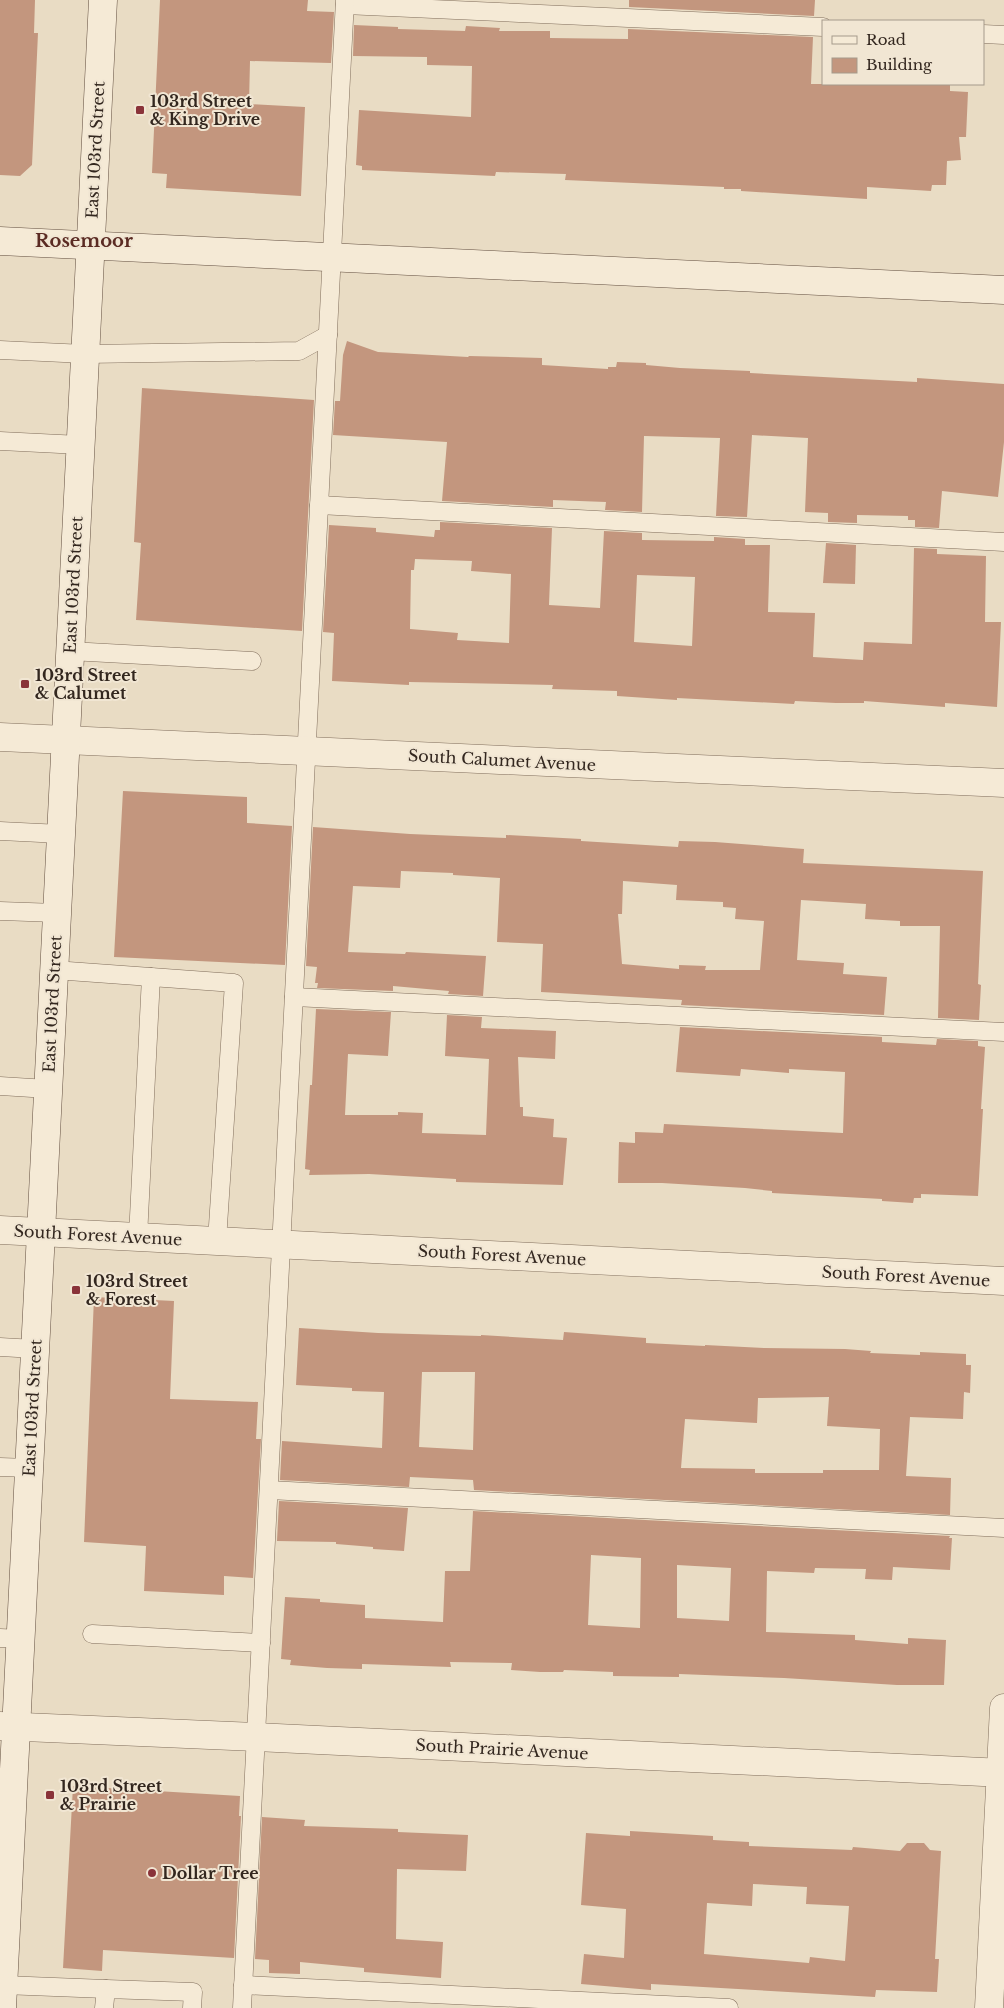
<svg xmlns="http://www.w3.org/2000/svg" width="1004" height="2008" font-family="'Libre Baskerville',serif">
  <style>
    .building { fill: #c3967e; fill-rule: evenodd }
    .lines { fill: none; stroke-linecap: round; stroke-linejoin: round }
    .lane-casing { stroke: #816e5c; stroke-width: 19 }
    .street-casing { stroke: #816e5c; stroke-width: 29 }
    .secondary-casing { stroke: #634f40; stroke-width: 29 }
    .lane { stroke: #f5ead6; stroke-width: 18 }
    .street { stroke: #f5ead6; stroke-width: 28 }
    .secondary { stroke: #f5ead6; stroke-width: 28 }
    .poi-dot { fill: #8a3339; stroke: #f1e6d3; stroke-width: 2 }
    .labels { text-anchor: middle; stroke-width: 4; stroke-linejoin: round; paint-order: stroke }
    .poi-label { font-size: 16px; font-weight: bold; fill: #33271f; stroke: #f1e6d3; text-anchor: start }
    .street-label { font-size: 16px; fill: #33271f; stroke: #f1e6d3 }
    .neighbourhood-label { font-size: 18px; font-weight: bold; fill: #5b2b23; stroke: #f1e6d3 }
  </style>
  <rect width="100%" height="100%" fill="#e9dcc4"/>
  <!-- building -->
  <g class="building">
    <path d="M0,0H35L34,33H38L32,165L20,176L0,175Z"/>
    <path d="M160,0H308L307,11L334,12L331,63L250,61L249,104L305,107L301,196L166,188L167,174L152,173Z"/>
    <path d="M629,0H815L814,16L629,7Z"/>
    <path d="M354,25L398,27V29L465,31L466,26L500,28L499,31H550V38L628,39V29L813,37L811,84H950V91L968,92L966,137H959L961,160L947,161L946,185H932L931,191L867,187V199L741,191V189H724V187L565,180L566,174L496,172L495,176L362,170V166L356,165L359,110L471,117L472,66L427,65V57L353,56Z"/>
    <path d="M347,341L378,352L468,357L469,356L542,358V365L608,369V367H616L617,362L646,363V365L680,368L750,371V373L917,382V378L1004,384V442L998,497L942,491L939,528L915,527V520H908V516L857,515V523L828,522V513L805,512L808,438L752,435L747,517L716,516L720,438L644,436L642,512L605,510L606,502L553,500V507L442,501L447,442L333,435L335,401H340L343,355Z"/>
    <path d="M142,388L314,400L302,631L136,620L141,543L134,542Z"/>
    <path d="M440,522L552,528L549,605L600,608L604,531L642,533V540L714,541V537L745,539V545H770L768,612L815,613L813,657L863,660L864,642L912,644L914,548L937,549V554L986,556L985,622H1001L997,707L945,703V707L864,701V703H836L795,701L794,704L677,698V700L617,696V691L552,689L553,685L409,682V685L332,681L334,633L323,632L329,525L376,528V532L434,537L435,530H440ZM415,559L472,561L471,571L511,574L509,643L457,640L458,633L410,629L411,570H414ZM637,575L695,577L692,646L634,642Z"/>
    <path d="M826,543L856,545L855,584L823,583Z"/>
    <path d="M123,791L247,797V823L292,826L285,965L114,957Z"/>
    <path d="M313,827L410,834L506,838V835L581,839V841L678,847L679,841L715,842L804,849L803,863L983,871L978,984L981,985L979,1020L938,1018L940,926H900V921L865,919L866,904L801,900L797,960L844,963L843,974L887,977L884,1015L681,1005L682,1000L541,992L543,944L497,942L500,878L453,875V873L401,871L400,888L353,886L348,952L405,954L406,952L486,956L483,996L448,994L449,991L393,986V991L317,988L318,983H315L317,967L306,966ZM623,881L677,885L676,900L723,902V907L736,908L735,919L764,921L760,970H705L706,966L679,965V969L622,964L618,914H622Z"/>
    <path d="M316,1009L391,1012L388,1056L348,1054L345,1115H398V1112L423,1113L422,1133L486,1135L489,1059L445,1056L447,1015L482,1017L481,1028L556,1031L555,1059L518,1057L520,1107H523V1116L554,1119L553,1137L567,1138L563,1185L456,1182V1179L369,1174L309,1175L310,1170L305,1169L310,1085H312Z"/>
    <path d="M680,1027L882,1037V1042L936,1045L937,1039L978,1041V1046L985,1047L981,1109H983L978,1196L921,1194V1198H914L913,1203L882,1201V1199L772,1193V1191L745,1188L662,1183H618L619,1142L635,1143V1132L663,1133L664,1124L843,1133L845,1072L789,1069V1073L741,1069L740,1076L676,1072Z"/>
    <path d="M94,1297L174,1301L170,1399L258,1402L256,1439H261L253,1578L224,1576V1595L144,1591L146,1546L84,1542Z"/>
    <path d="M299,1328L378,1333L481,1336V1335L563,1340L564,1332L646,1338V1343L705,1346V1345L764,1348L845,1349L871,1351L870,1353L920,1355V1352L966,1354V1365H971L970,1393L964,1392L963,1419L910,1417L906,1476L951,1478L950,1515L474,1490L473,1480L410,1477L409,1487L280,1480L282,1441L382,1448L384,1392L352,1391V1388L296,1385ZM422,1372H475L473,1450L419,1447ZM829,1397L827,1426L880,1429L879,1470H823V1473H755V1469L681,1468L685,1419L757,1423L758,1398Z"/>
    <path d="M279,1501L408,1508L404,1551L373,1549V1547L336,1544V1542L277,1541Z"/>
    <path d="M473,1511L950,1536L949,1538H952L950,1570L893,1567L892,1580L865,1579L866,1569L815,1568L814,1573L767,1571L766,1632L855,1635V1640L908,1644V1638L946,1640L944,1685H897L784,1678L679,1674V1677L613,1676V1672L564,1670L563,1672H540L511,1670L512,1663L450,1662L451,1667L362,1664V1669L327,1668L290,1665L291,1660L281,1659L285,1597L320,1599V1602L365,1605V1618L443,1622L445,1571H470ZM591,1555L641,1558L640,1628L588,1625ZM677,1565L731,1568L729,1621L677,1618Z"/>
    <path d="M73,1786L240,1796L239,1816H241L234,1958L103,1950L102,1971L63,1968Z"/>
    <path d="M262,1817L305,1820L304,1826L398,1829V1832L468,1835L466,1871L397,1869L396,1939L443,1942L441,1978L364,1972V1968L300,1962V1974L269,1973V1960L255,1959Z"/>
    <path d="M630,1831L713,1836V1840L749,1842V1846L852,1850L853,1847L900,1851L907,1843H924L930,1850L941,1851L935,1959H939L937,1992L876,1990L875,1997L651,1984V1990L581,1984L584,1954L624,1958L626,1909L581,1905L586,1833L630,1836ZM753,1884L807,1887L806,1904L849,1906L845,1961L810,1957L809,1963L704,1954L707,1903L752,1906Z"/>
  </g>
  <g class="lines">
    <!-- lane casing -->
    <g class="lane-casing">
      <g id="lane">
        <path d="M345,5L823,27"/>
        <path d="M983,34L1004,35"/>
        <path d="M0,350L85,354L299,351L328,335"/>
        <path d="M0,441L80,445"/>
        <path d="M319,505L1004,542"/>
        <path d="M70,651L252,661"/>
        <path d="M0,831L61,834"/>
        <path d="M0,911L57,913"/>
        <path d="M54,970L234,983L217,1241"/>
        <path d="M294,997L1004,1032"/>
        <path d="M0,1086L48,1089"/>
        <path d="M138,1237L151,977"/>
        <path d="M0,1347L35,1349"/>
        <path d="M0,1467L29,1468"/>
        <path d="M269,1490L1004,1528"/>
        <path d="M92,1634L261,1643"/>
        <path d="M0,1638L21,1639"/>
        <path d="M3,1985L106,1989"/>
        <path d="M243,1985L729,2008"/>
        <path d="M104,2008L106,1989L193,1992L192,2008"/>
        <path d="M242,2008L345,0"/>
      </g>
    </g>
    <!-- street casing -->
    <g class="street-casing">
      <g id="street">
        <path d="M0,737L1004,783"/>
        <path d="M0,1230L1004,1281"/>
        <path d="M0,1726L256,1737L1004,1773"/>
        <path d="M989,2008L1004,1708"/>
      </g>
    </g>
    <!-- secondary casing -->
    <g class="secondary-casing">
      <g id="secondary">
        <path d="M0,241L1004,290"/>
        <path d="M2,2008L103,0"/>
      </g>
    </g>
    <!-- lane -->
    <use href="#lane" class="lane"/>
    <!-- street -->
    <use href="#street" class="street"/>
    <!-- secondary -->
    <use href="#secondary" class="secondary"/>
  </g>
  <!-- markers -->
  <g class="poi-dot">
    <rect x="135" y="105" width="10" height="10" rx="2.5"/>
    <rect x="20" y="679" width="10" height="10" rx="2.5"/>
    <rect x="71" y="1285" width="10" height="10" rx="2.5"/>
    <rect x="45" y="1790" width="10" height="10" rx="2.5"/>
    <circle cx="152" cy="1873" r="5"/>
  </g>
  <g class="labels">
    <!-- poi labels -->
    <g class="poi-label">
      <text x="150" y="107">103rd Street<tspan x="150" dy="18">&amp; King Drive</tspan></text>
      <text x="35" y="681">103rd Street<tspan x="35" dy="18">&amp; Calumet</tspan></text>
      <text x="86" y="1287">103rd Street<tspan x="86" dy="18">&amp; Forest</tspan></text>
      <text x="60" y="1792">103rd Street<tspan x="60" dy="18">&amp; Prairie</tspan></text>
      <text x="162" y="1879">Dollar Tree</text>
    </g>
    <!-- street labels -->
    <g class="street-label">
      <text transform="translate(95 150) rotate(-87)" y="6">East 103rd Street</text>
      <text transform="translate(73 585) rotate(-87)" y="6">East 103rd Street</text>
      <text transform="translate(502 760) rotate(3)" y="6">South Calumet Avenue</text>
      <text transform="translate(52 1004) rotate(-87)" y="6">East 103rd Street</text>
      <text transform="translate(98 1235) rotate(3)" y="6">South Forest Avenue</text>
      <text transform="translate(502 1255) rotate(3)" y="6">South Forest Avenue</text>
      <text transform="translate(906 1276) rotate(3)" y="6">South Forest Avenue</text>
      <text transform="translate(32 1408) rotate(-87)" y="6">East 103rd Street</text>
      <text transform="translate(502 1749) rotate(3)" y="6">South Prairie Avenue</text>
    </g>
    <!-- neighbourhood labels -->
    <g class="neighbourhood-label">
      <text x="84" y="247">Rosemoor</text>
    </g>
  </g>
  <!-- legend -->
  <rect x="822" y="20" width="162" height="65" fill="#f1e6d3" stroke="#a59a8b"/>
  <rect x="832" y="36" width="25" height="8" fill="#f5ead6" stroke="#a59a8b"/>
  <text x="866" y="45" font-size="15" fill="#33271f">Road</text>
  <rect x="832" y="58" width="25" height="15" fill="#c3967e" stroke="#a59a8b"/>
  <text x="866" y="70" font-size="15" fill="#33271f">Building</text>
</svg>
